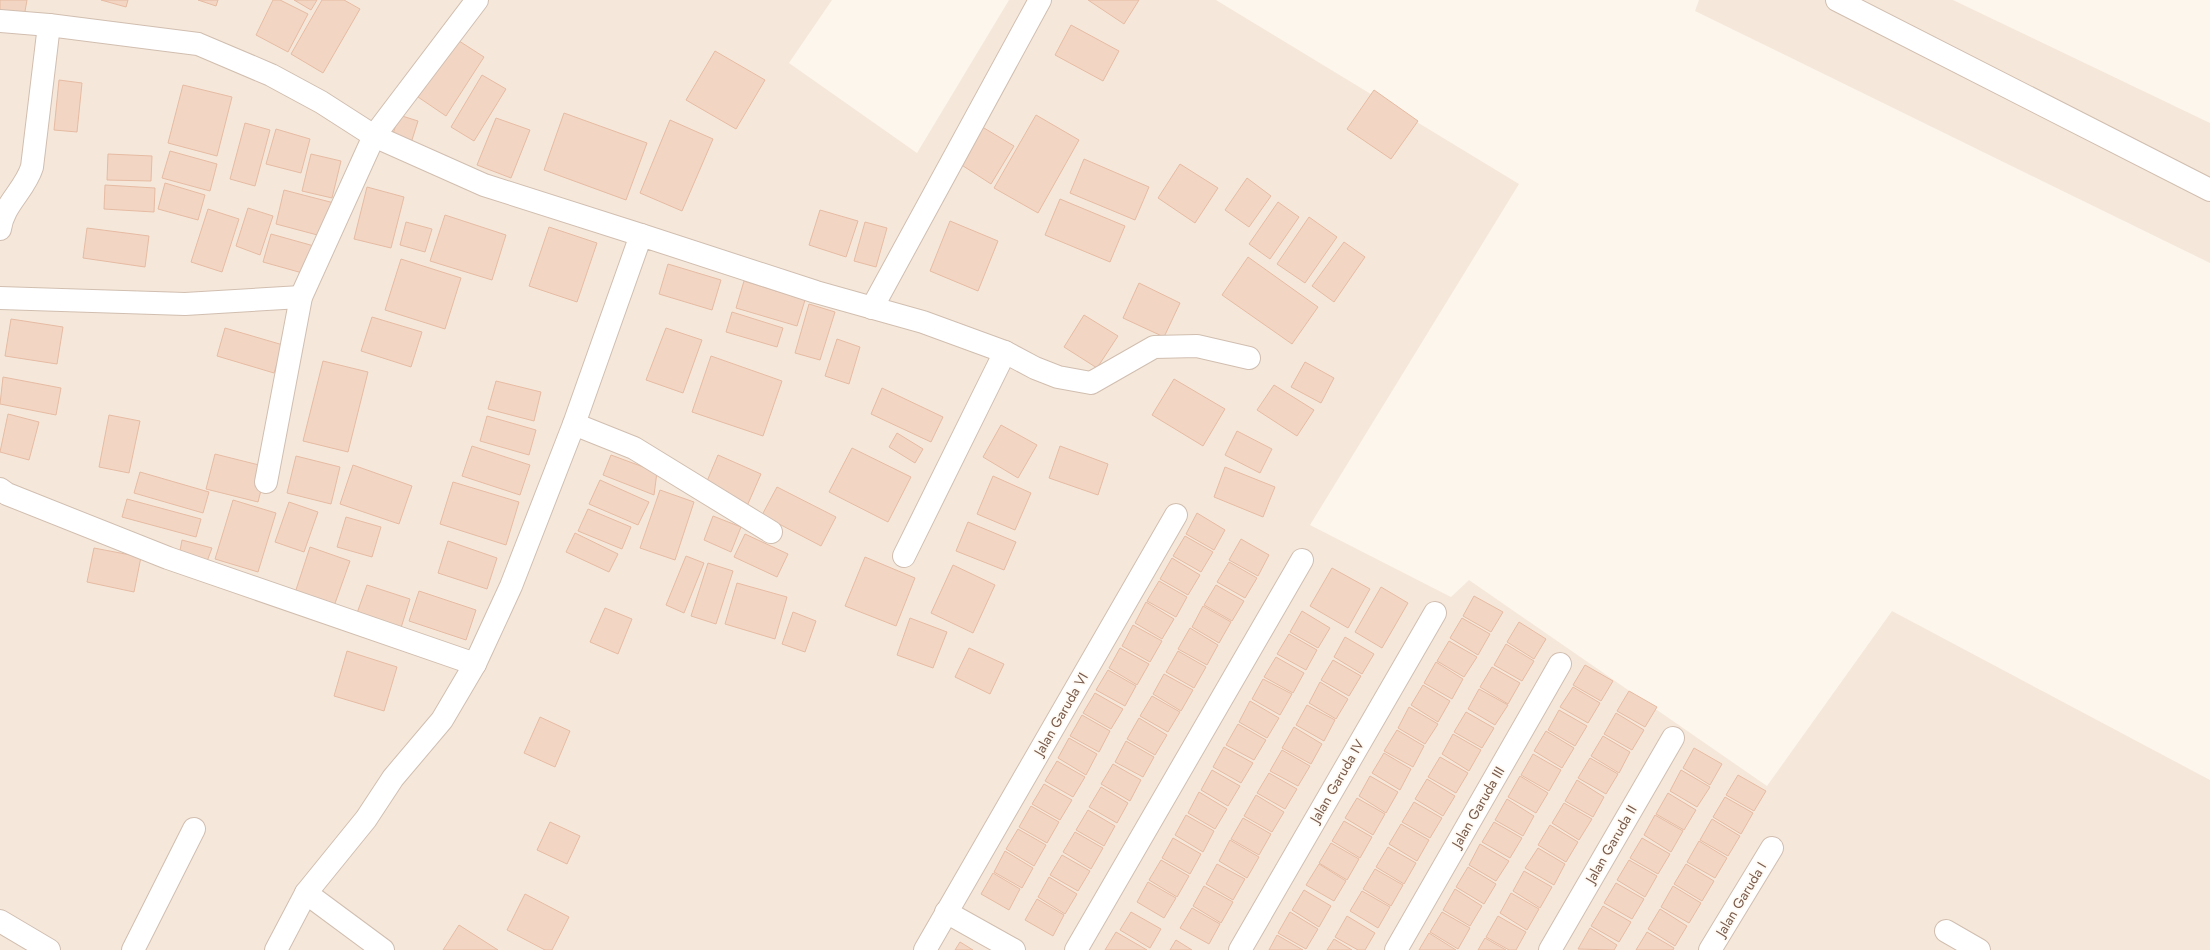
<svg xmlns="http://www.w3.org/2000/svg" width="2210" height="950" font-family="Jost,sans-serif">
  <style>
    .residential { fill: #f5e8da }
    .building { fill: #f3d5c3; stroke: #e6bba3 }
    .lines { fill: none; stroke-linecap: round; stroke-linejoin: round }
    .minor-casing { stroke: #d1beb0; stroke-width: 24 }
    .minor { stroke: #fff; stroke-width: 22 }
    .labels { text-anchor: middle; stroke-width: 3.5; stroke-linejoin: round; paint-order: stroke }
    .street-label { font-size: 14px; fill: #7a5c4d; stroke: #fffaf3 }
  </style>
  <rect width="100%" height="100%" fill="#fdf6ec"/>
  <!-- residential -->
  <g class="residential">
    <path d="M0,0H832L789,63L917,153L1009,0H1216L1519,184L1310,525L1451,597L1469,580L1767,786L1892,611L2210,780V950H0Z"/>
    <path d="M1699,0H1953L2210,123V263L1695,11Z"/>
  </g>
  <!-- building -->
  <g class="building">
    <path d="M0,0H27L24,17L0,13Z"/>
    <path d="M101,0H128L126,7Z"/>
    <path d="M198,0H218L216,6Z"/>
    <path d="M273,0H280L308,14L288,52L256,35Z"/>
    <path d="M294,0H317L311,10Z"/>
    <path d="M322,0H344L360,9L323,73L291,54Z"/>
    <path d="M1088,0H1139L1124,24Z"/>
    <path d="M1071,25L1119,51L1103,81L1055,55Z"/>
    <path d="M456,39L484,57L446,116L418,97Z"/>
    <path d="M715,51L765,80L736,129L686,100Z"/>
    <path d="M482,75L506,89L474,141L451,127Z"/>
    <path d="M59,80L82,83L77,132L54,130Z"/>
    <path d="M183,85L232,97L217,156L168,143Z"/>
    <path d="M1374,90L1418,121L1391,159L1347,129Z"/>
    <path d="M564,113L647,143L626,200L544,170Z"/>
    <path d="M399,115L418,121L411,143L392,137Z"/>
    <path d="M1036,115L1079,140L1038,213L994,188Z"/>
    <path d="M496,118L530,130L511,178L477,165Z"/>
    <path d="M670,120L713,139L682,211L640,193Z"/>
    <path d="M245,123L270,130L255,186L230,179Z"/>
    <path d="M979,125L1014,146L991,184L957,162Z"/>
    <path d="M276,129L310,139L301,173L266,164Z"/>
    <path d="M170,151L217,164L210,191L162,178Z"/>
    <path d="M108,154L152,156L151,181L107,180Z"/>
    <path d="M311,154L341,161L332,198L302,191Z"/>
    <path d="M1084,159L1149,187L1135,220L1070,193Z"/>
    <path d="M1180,164L1218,188L1195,223L1158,198Z"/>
    <path d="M1247,178L1271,196L1249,227L1225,210Z"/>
    <path d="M165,183L205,195L198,220L158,209Z"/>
    <path d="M105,185L155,188L154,212L104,209Z"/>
    <path d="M367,187L404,197L391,248L354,239Z"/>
    <path d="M284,190L334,203L325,237L276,224Z"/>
    <path d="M1060,199L1125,226L1110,262L1045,235Z"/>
    <path d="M1278,202L1299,217L1270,259L1249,244Z"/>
    <path d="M248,208L273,216L260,255L236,246Z"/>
    <path d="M208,209L239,219L222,272L191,262Z"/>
    <path d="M820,210L858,221L846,257L809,245Z"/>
    <path d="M445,215L506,235L492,280L430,261Z"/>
    <path d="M1309,217L1337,237L1305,283L1277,264Z"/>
    <path d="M950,221L998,241L978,291L930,271Z"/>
    <path d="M406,222L432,229L425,252L400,245Z"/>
    <path d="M865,222L887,228L876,267L854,261Z"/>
    <path d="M549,227L597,243L577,302L529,286Z"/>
    <path d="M87,228L149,236L145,267L83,258Z"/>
    <path d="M271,234L314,246L306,274L263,262Z"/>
    <path d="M1344,242L1365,257L1334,302L1312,286Z"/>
    <path d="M1248,257L1318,307L1292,344L1222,295Z"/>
    <path d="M401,259L461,278L445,329L385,310Z"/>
    <path d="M668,264L721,280L712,310L659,294Z"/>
    <path d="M744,281L805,300L797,326L736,308Z"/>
    <path d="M1139,283L1180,303L1164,337L1123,318Z"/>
    <path d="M809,304L835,312L820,360L795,353Z"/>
    <path d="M732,312L783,328L777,347L726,332Z"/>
    <path d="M1084,315L1118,336L1097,368L1064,347Z"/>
    <path d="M372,317L422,332L411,367L361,351Z"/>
    <path d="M11,319L63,327L57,364L5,356Z"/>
    <path d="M225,328L283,345L274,373L217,356Z"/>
    <path d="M666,328L702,340L683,393L646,380Z"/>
    <path d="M837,339L860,347L849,384L825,376Z"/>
    <path d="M711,356L782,381L763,436L692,412Z"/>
    <path d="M323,361L368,372L348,452L303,441Z"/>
    <path d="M1305,362L1334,378L1321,403L1291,387Z"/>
    <path d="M3,377L61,388L56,415L0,404Z"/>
    <path d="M1174,379L1225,409L1203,446L1152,415Z"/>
    <path d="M496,381L541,392L534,421L488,409Z"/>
    <path d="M1274,385L1314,410L1297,436L1257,410Z"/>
    <path d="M882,388L943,417L931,442L871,414Z"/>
    <path d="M8,414L39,422L29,460L0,452Z"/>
    <path d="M109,415L140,421L129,473L99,467Z"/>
    <path d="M487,416L536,430L529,455L480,441Z"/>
    <path d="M1001,425L1037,445L1018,478L983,457Z"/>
    <path d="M1237,431L1272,449L1260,473L1225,455Z"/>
    <path d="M897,433L923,449L915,463L889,447Z"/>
    <path d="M472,446L530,465L520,495L462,476Z"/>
    <path d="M1060,446L1108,464L1098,495L1049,478Z"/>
    <path d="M852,448L911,477L888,522L829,492Z"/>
    <path d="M215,454L267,467L258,502L206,489Z"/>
    <path d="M611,455L657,472L654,495L603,475Z"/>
    <path d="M718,455L761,474L747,506L705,486Z"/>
    <path d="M296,456L340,467L331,504L287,493Z"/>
    <path d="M353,465L412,486L399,524L340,504Z"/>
    <path d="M1225,467L1275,487L1263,517L1214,497Z"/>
    <path d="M140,472L209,492L203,513L134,493Z"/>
    <path d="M993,476L1031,493L1015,530L977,514Z"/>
    <path d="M600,480L649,502L638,525L589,504Z"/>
    <path d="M453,482L519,502L506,545L440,524Z"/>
    <path d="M777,487L836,517L821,546L762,515Z"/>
    <path d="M660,490L694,502L675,560L640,548Z"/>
    <path d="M127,499L201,519L196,537L122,517Z"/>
    <path d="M233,500L276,513L258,572L215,559Z"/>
    <path d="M289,502L318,512L304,552L275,542Z"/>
    <path d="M588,509L631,527L622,549L578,531Z"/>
    <path d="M1197,513L1225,530L1214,550L1186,534Z"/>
    <path d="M713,516L741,527L731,552L704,540Z"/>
    <path d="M346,517L381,527L372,557L337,547Z"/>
    <path d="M968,522L1016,542L1004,570L956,551Z"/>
    <path d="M575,533L618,554L609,572L566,552Z"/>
    <path d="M745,534L788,554L777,577L734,557Z"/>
    <path d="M1185,536L1213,552L1201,572L1173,556Z"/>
    <path d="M1241,539L1269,555L1258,576L1229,560Z"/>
    <path d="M182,540L212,548L206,564L179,556Z"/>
    <path d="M448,541L497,558L487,589L438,573Z"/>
    <path d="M310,547L350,561L333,609L294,596Z"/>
    <path d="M94,548L141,557L134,592L87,582Z"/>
    <path d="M686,556L704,563L684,613L666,605Z"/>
    <path d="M865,557L915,578L896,626L845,606Z"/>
    <path d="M1172,558L1200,575L1188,595L1160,579Z"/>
    <path d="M1229,562L1257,578L1245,598L1217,582Z"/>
    <path d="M708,563L733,571L716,624L691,616Z"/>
    <path d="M953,565L995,585L973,633L931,613Z"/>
    <path d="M1332,568L1370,589L1348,628L1310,606Z"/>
    <path d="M1159,581L1187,597L1176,617L1147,601Z"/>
    <path d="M737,583L787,597L775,639L725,624Z"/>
    <path d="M367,585L410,599L400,631L356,616Z"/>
    <path d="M1216,585L1244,601L1232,621L1204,605Z"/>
    <path d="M1381,587L1408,603L1382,648L1355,632Z"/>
    <path d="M419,591L476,610L466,640L409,621Z"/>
    <path d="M1474,596L1503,612L1491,632L1463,616Z"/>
    <path d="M1146,602L1174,619L1162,639L1135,623Z"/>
    <path d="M1203,606L1231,622L1219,643L1192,627Z"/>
    <path d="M605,608L632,619L618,654L590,642Z"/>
    <path d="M1302,611L1330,628L1318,648L1290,632Z"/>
    <path d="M793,612L816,621L805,652L782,644Z"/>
    <path d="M910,618L947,632L933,668L897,655Z"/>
    <path d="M1462,618L1490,634L1478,655L1450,638Z"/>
    <path d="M1519,622L1546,639L1534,659L1507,642Z"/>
    <path d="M1133,625L1162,641L1150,662L1122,646Z"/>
    <path d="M1190,628L1218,645L1207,665L1178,649Z"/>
    <path d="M1289,634L1317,650L1306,670L1277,654Z"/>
    <path d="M1345,637L1374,654L1362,674L1334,657Z"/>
    <path d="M1449,641L1477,657L1464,677L1437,661Z"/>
    <path d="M1506,644L1534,661L1522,681L1494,665Z"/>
    <path d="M969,648L1004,664L990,694L955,677Z"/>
    <path d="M1120,648L1149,664L1137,685L1109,668Z"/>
    <path d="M347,651L397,667L384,711L334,696Z"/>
    <path d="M1178,651L1206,667L1194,688L1166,672Z"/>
    <path d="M1276,657L1304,673L1293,693L1264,677Z"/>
    <path d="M1333,660L1361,676L1349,696L1321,680Z"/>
    <path d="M1436,662L1463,679L1452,699L1424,683Z"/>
    <path d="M1585,665L1613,681L1601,701L1573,685Z"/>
    <path d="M1492,667L1520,683L1508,704L1480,687Z"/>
    <path d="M1108,670L1136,686L1125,706L1096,690Z"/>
    <path d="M1164,674L1193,690L1181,711L1153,694Z"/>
    <path d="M1263,679L1292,694L1280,715L1252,699Z"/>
    <path d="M1320,682L1348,699L1336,719L1309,703Z"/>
    <path d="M1423,685L1450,701L1438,722L1411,705Z"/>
    <path d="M1573,687L1600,703L1588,723L1560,707Z"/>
    <path d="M1479,689L1508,705L1495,725L1468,709Z"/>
    <path d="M1629,691L1657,707L1645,727L1617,711Z"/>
    <path d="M1095,693L1123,709L1111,729L1083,713Z"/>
    <path d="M1152,696L1180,712L1168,732L1140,716Z"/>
    <path d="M1250,701L1279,718L1267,738L1239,722Z"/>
    <path d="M1307,705L1335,720L1324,741L1296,725Z"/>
    <path d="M1409,707L1438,724L1425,744L1398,728Z"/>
    <path d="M1559,710L1587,726L1575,746L1548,730Z"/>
    <path d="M1466,712L1494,728L1482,748L1454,732Z"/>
    <path d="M1616,713L1644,730L1632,750L1604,734Z"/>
    <path d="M1082,715L1110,731L1099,752L1070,736Z"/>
    <path d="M540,717L570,731L555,767L524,753Z"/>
    <path d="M1139,718L1167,735L1155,755L1127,739Z"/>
    <path d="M1238,724L1266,740L1254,760L1226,745Z"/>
    <path d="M1294,727L1322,744L1311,764L1282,748Z"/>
    <path d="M1397,730L1424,746L1413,767L1384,751Z"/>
    <path d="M1546,731L1574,748L1562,768L1534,751Z"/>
    <path d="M1453,734L1481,750L1469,771L1442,754Z"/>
    <path d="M1603,736L1630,752L1619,773L1591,756Z"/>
    <path d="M1069,738L1097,754L1086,775L1058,758Z"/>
    <path d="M1126,741L1154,757L1143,777L1115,762Z"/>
    <path d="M1224,747L1253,763L1241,783L1213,767Z"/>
    <path d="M1694,748L1722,764L1710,785L1683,768Z"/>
    <path d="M1282,750L1310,766L1298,786L1270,771Z"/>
    <path d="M1384,753L1411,769L1400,790L1372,773Z"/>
    <path d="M1533,754L1561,770L1549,791L1521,775Z"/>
    <path d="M1440,757L1468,773L1456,793L1428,777Z"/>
    <path d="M1590,758L1618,774L1606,794L1578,778Z"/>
    <path d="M1057,761L1085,777L1073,797L1045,781Z"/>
    <path d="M1113,764L1141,780L1130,801L1101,784Z"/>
    <path d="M1212,770L1240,786L1228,806L1201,790Z"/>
    <path d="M1681,770L1710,787L1697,807L1670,791Z"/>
    <path d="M1269,773L1297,789L1285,809L1257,793Z"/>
    <path d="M1738,775L1766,791L1754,811L1726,795Z"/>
    <path d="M1370,776L1398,792L1386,813L1359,796Z"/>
    <path d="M1520,776L1548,793L1536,813L1508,797Z"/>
    <path d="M1427,779L1455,796L1443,816L1415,799Z"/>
    <path d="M1577,780L1604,797L1593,817L1565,801Z"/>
    <path d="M1044,784L1072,800L1060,820L1032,804Z"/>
    <path d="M1101,787L1128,803L1117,823L1089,807Z"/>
    <path d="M1199,792L1227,809L1215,829L1188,813Z"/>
    <path d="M1668,793L1696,810L1684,830L1656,814Z"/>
    <path d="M1256,795L1284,812L1272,832L1244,816Z"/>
    <path d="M1725,797L1753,813L1741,834L1713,817Z"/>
    <path d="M1357,798L1385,814L1373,835L1345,818Z"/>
    <path d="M1507,799L1534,816L1523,836L1495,820Z"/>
    <path d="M1414,802L1442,818L1430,838L1402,822Z"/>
    <path d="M1564,803L1592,819L1579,840L1552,823Z"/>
    <path d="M1031,806L1059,822L1047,843L1019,827Z"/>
    <path d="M1088,810L1115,826L1104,846L1076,830Z"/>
    <path d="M1186,815L1214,831L1203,852L1175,835Z"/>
    <path d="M1655,815L1683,831L1671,852L1644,835Z"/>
    <path d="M1243,818L1271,834L1259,855L1231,839Z"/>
    <path d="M1712,819L1740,836L1728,856L1700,840Z"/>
    <path d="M1344,821L1372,837L1360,858L1332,841Z"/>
    <path d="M550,822L580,836L567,864L537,850Z"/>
    <path d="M1494,822L1522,838L1510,858L1482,842Z"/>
    <path d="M1401,824L1429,840L1417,861L1389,844Z"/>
    <path d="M1550,825L1578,842L1566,862L1538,845Z"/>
    <path d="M1018,829L1046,845L1034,866L1006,849Z"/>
    <path d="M1075,832L1103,848L1091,869L1063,852Z"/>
    <path d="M1173,838L1201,854L1190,874L1162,858Z"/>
    <path d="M1642,838L1670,854L1658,874L1630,858Z"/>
    <path d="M1230,840L1259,857L1247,878L1219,861Z"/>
    <path d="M1699,841L1727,858L1715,878L1687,862Z"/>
    <path d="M1331,843L1359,859L1347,880L1319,863Z"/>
    <path d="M1480,844L1509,861L1496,881L1469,865Z"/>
    <path d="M1388,847L1416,863L1404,884L1376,867Z"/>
    <path d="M1538,848L1565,864L1554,885L1525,868Z"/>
    <path d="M1005,851L1033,868L1022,888L994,872Z"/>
    <path d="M1062,855L1090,871L1078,891L1050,875Z"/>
    <path d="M1161,860L1189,876L1177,897L1149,880Z"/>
    <path d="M1629,860L1657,876L1645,897L1617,880Z"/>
    <path d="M1217,864L1245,879L1233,900L1206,884Z"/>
    <path d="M1319,864L1346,881L1334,901L1306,885Z"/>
    <path d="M1686,864L1714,881L1702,901L1674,884Z"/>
    <path d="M1468,867L1496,884L1484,904L1456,887Z"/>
    <path d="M1375,869L1403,885L1391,906L1363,889Z"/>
    <path d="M1524,871L1552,887L1540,908L1513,891Z"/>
    <path d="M993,873L1020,889L1009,910L981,894Z"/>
    <path d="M1049,877L1077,894L1065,914L1038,897Z"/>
    <path d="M1148,882L1176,898L1164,918L1137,902Z"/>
    <path d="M1616,883L1644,899L1632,919L1604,903Z"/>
    <path d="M1204,886L1233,902L1221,923L1193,906Z"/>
    <path d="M1673,886L1701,903L1689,923L1661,907Z"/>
    <path d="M1455,889L1482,906L1470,926L1443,910Z"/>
    <path d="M1304,890L1331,906L1319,927L1292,910Z"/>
    <path d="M1362,891L1390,907L1378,928L1350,911Z"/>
    <path d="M1511,893L1539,909L1527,930L1500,913Z"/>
    <path d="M525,894L569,917L552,950H545L507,930Z"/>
    <path d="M1037,899L1064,915L1053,936L1025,920Z"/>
    <path d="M1603,906L1631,922L1619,942L1591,926Z"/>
    <path d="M1192,908L1220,924L1209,944L1180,928Z"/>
    <path d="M1660,909L1687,926L1675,946L1648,929Z"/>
    <path d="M1131,912L1161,929L1150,948L1120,930Z"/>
    <path d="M1290,912L1318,929L1306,949L1278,933Z"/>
    <path d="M1442,912L1470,928L1458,949L1430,932Z"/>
    <path d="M1347,916L1375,933L1365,950H1358L1335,937Z"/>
    <path d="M1498,916L1526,932L1516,950H1509L1486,937Z"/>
    <path d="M459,925L498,950H443Z"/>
    <path d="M1590,928L1617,945L1614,950L1578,949Z"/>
    <path d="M1116,932L1147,950H1105Z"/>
    <path d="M1647,932L1674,948L1673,950H1636Z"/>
    <path d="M1429,933L1456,950H1419Z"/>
    <path d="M1277,935L1303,950H1269Z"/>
    <path d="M1485,938L1506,950H1478Z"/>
    <path d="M1334,939L1352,950H1327Z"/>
    <path d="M1176,940L1192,950H1170Z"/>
    <path d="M960,942L973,950H955Z"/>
  </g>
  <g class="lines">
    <!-- minor casing -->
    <g class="minor-casing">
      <g id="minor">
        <path d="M1837,0L2210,190"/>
        <path d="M0,21L49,25L198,44L271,75L321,102L374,136L484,185L641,235"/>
        <path d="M0,229C3,205 25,190 32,167L49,25"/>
        <path d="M0,298L185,304L301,297"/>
        <path d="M872,308L1040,0"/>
        <path d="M574,424L634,448L771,532"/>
        <path d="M266,482L301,297L374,136L477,0"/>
        <path d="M0,489L7,494L168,558L475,664"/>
        <path d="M904,556L1005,352"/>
        <path d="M306,893L383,950"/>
        <path d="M946,912L1014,950"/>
        <path d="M0,921L49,950"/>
        <path d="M1946,931L1979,950"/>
        <path d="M133,950L194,829"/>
        <path d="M276,950L306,893L366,819L393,778L442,720L475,664L511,586L574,424L641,235L816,292L923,322L1005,352L1035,368L1058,377L1091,383L1154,347L1197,346L1249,358"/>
        <path d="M925,950L1176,515"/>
        <path d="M1076,950L1302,560"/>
        <path d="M1240,950L1435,613"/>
        <path d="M1396,950L1560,664"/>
        <path d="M1550,950L1673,738"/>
        <path d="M1710,950L1772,848"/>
      </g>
    </g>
    <!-- minor -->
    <use href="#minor" class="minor"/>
  </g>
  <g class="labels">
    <!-- street labels -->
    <g class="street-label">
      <text transform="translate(1061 714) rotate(-60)" y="5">Jalan Garuda VI</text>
      <text transform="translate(1337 781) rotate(-60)" y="5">Jalan Garuda IV</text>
      <text transform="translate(1478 807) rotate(-60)" y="5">Jalan Garuda III</text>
      <text transform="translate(1611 844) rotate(-60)" y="5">Jalan Garuda II</text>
      <text transform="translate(1741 899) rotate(-59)" y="5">Jalan Garuda I</text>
    </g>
  </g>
</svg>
